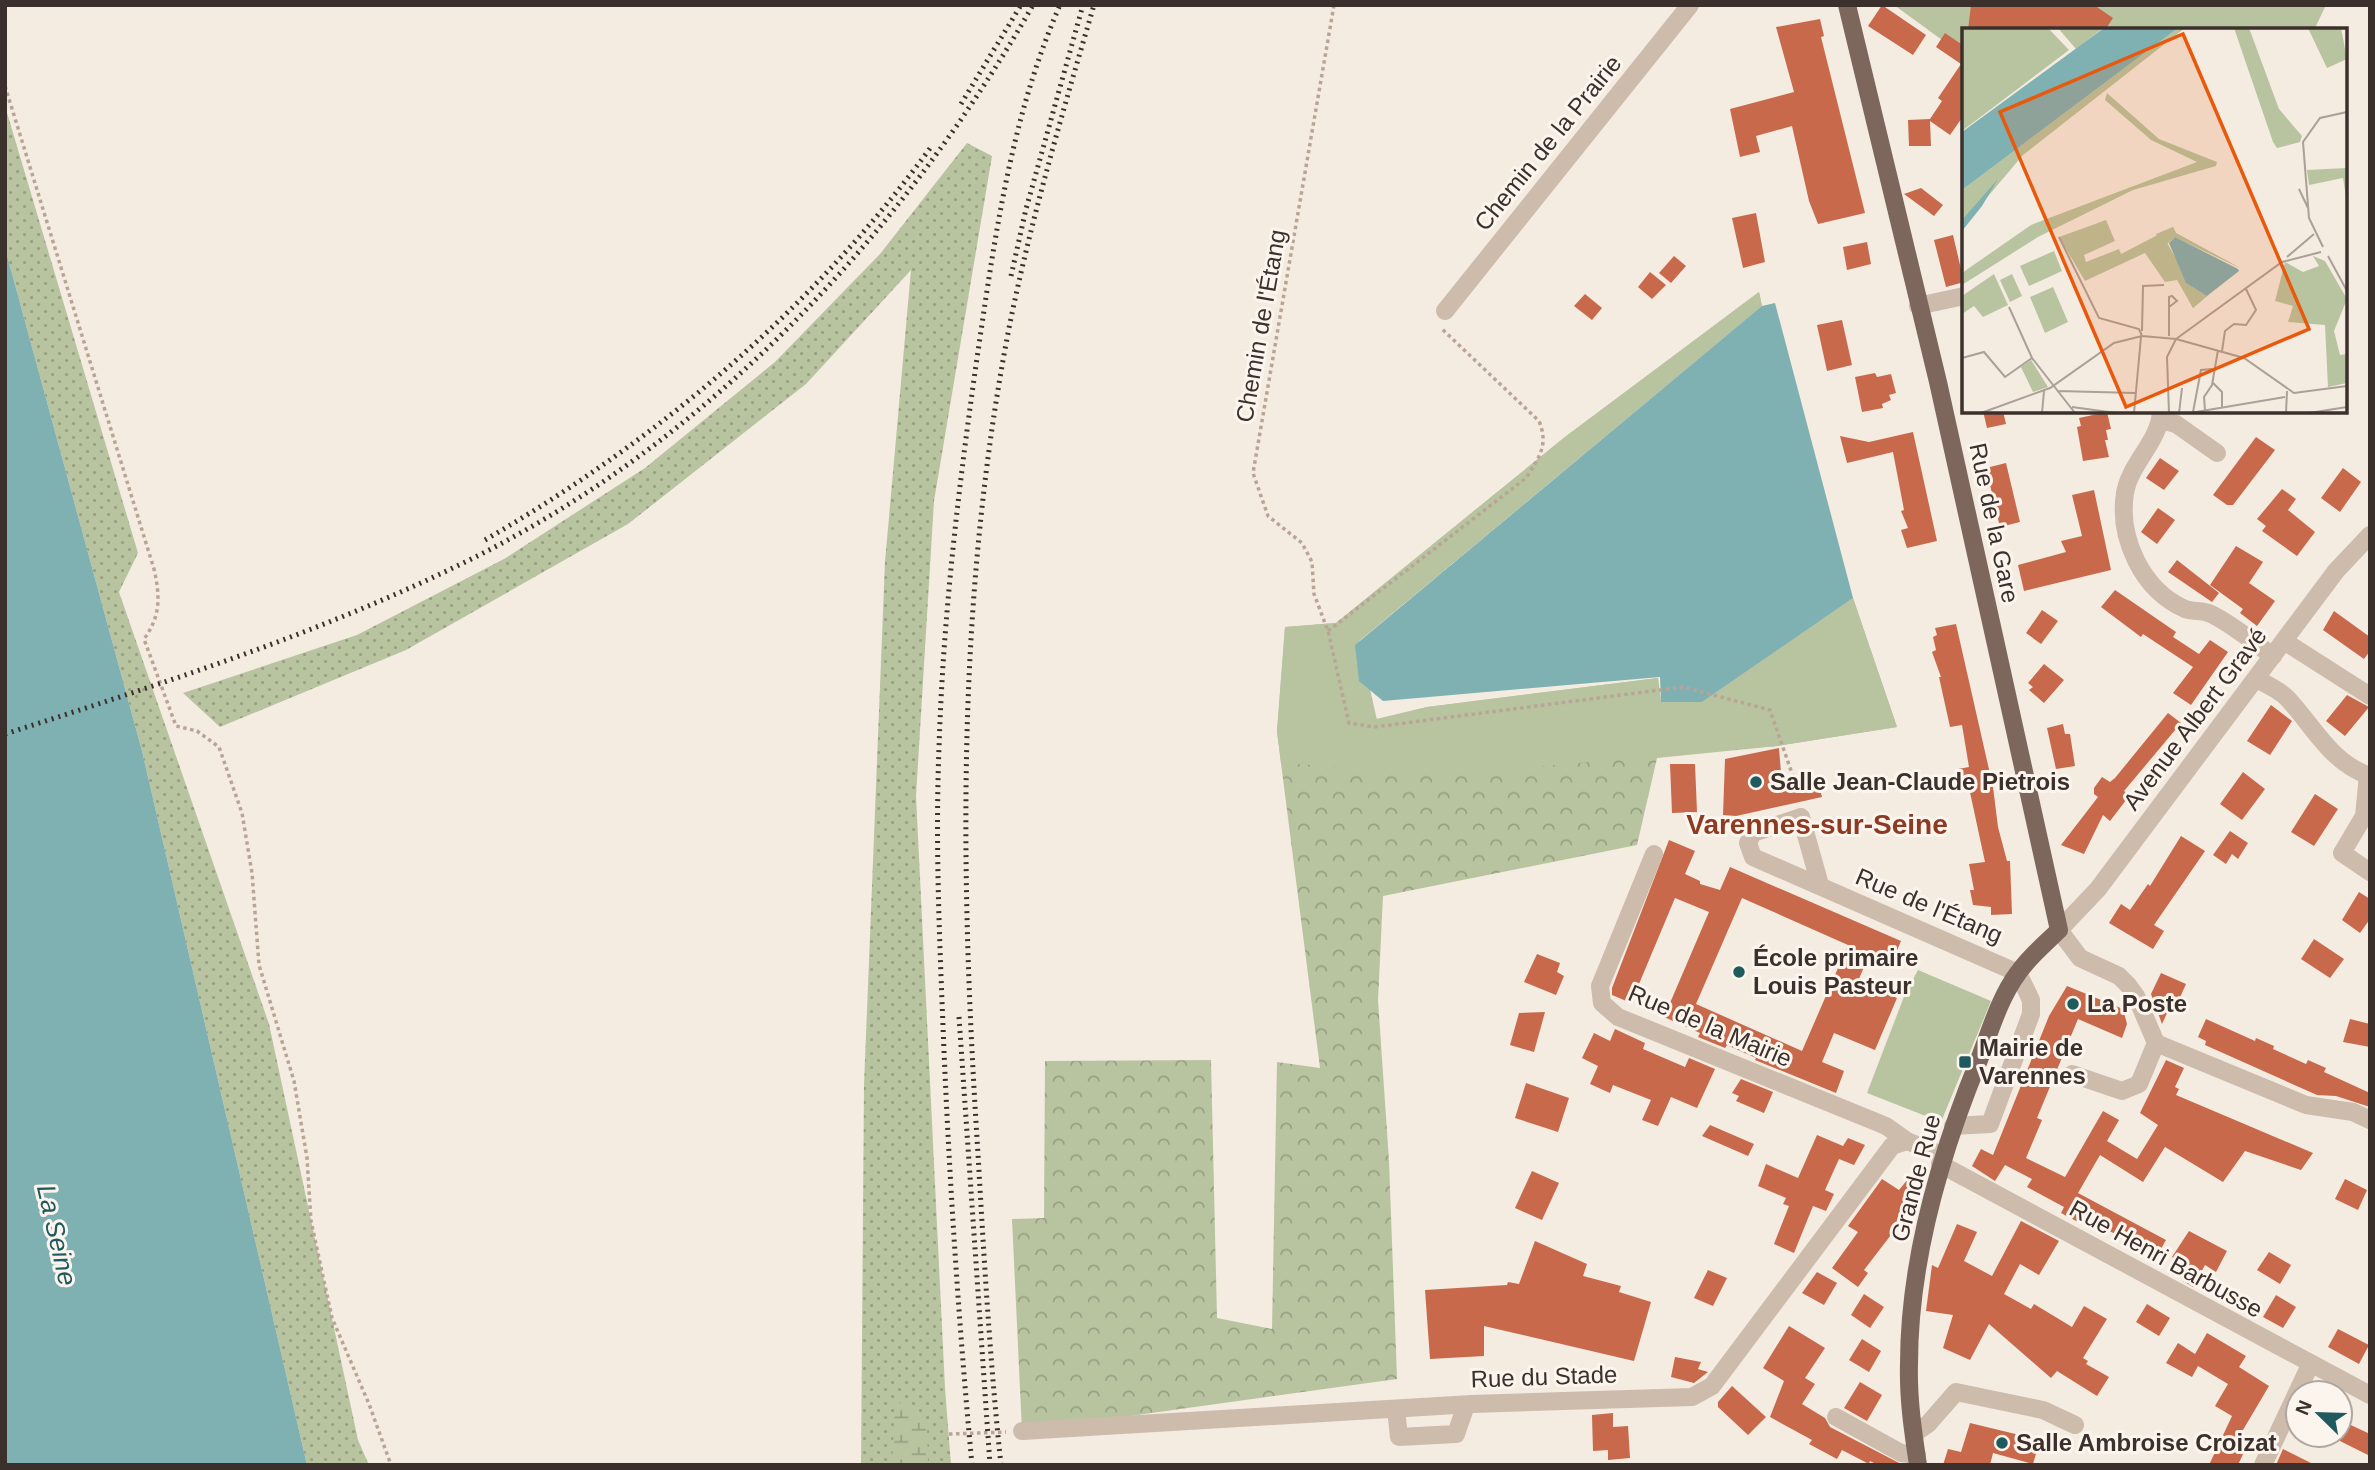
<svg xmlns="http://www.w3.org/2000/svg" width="2375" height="1470" font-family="Arial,sans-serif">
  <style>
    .grass { fill: url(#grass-dots) }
    .forest { fill: url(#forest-crowns) }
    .wetland { fill: url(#wetland-marsh) }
    .green { fill: #b8c4a0 }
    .water { fill: #7fb0b2 }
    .building { fill: #c8694b; fill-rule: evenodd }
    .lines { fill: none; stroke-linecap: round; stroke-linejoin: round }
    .path { stroke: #b9a596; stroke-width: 3.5; stroke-dasharray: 3.5 3.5; stroke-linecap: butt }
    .minor { stroke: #cdbbac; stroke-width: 18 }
    .major { stroke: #7d675c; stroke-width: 18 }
    .rail { stroke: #3b302b; stroke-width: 5; stroke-dasharray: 2 5; stroke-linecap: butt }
    .poi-dot { fill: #1f5a5e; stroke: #fbf5ee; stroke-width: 2.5 }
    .labels { text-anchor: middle; stroke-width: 6; stroke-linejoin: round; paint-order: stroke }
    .street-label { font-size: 24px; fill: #3b302b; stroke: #fbf5ee }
    .poi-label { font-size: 24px; font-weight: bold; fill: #3b302b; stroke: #fbf5ee; text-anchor: start }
    .water-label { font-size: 26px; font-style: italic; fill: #1f5a5e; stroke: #fbf5ee }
    .quarter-label { font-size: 28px; font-weight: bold; fill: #8c3b22; stroke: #fbf5ee }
    .inset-road { fill: none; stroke: #aaa098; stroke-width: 2 }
    .view { fill: #e8590c; fill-opacity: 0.15; stroke: #e8590c; stroke-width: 3.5 }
    .inset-edge { fill: none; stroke: #3b302b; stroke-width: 3.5 }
  </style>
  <defs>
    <pattern id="grass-dots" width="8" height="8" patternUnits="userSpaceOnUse" patternTransform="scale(1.75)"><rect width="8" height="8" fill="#b8c4a0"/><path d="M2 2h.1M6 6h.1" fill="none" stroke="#97a083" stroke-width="1.8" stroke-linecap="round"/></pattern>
    <pattern id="forest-crowns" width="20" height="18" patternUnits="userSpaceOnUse" patternTransform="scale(1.75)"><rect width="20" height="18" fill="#b8c4a0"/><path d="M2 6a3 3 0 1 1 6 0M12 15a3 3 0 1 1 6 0" fill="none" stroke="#97a083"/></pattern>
    <pattern id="wetland-marsh" width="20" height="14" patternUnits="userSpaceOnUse" patternTransform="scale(1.75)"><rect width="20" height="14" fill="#b8c4a0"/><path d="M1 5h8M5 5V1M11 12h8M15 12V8" fill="none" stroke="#97a083"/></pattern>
  </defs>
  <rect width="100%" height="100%" fill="#f4ebe1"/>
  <!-- grass -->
  <g class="grass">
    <path d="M5,106L138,553L119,592L269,1024L358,1440L369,1465H307L142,751L5,248Z"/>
    <path d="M967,143L992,156L934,501L916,796L945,1388L951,1465H861L864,1085L885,562L911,270L806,384L628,524L406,650L220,727L183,693L357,635L504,559L645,468L775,362L880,254Z"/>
  </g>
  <!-- forest -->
  <path class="forest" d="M1759,292L1762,306L1359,641L1377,720L1427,707L1658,678L1661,702H1702L1853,598L1897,727L1777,746L1657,758L1637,845L1383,896L1378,1000L1389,1161L1397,1379L1022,1431L1012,1219L1044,1218L1045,1061L1211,1060L1217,1318L1272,1329L1277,1062L1320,1068L1277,732L1285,627L1336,623L1565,437Z"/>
  <!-- wetland -->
  <path class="wetland" d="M895,1399L927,1424L928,1465H892Z"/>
  <!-- green -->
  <g class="green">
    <path d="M1894,5H2326L2314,30H1964V56Z"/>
    <path d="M1759,292L1762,306L1359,641L1376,719L1427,707L1658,678L1661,702H1702L1853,598L1897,727L1777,746L1450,774L1281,763L1277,731L1285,627L1336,623L1565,437Z"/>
    <path d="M1918,970L1991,1001L1941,1122L1867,1093L1905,994Z"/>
  </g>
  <!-- water -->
  <g class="water">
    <path d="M5,248L142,751L307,1465H5Z"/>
    <path d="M1775,303L1853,598L1702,702H1661L1660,677L1383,701L1359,681L1355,645L1762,306Z"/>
  </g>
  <!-- building -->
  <g class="building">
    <path d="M1882,5L1926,35L1913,55L1868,26Z"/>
    <path d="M1971,5H2094L2113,18L2105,30H1968Z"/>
    <path d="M1820,19L1824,36L1821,37L1865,213L1818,224L1809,201L1792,126L1756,136L1760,152L1740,157L1730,109L1794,92L1776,27Z"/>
    <path d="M1945,33L1964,46V115L1950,135L1930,121L1931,146H1909L1908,120L1930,119L1942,101L1938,98L1961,64L1936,47Z"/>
    <path d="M1921,188L1943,205L1934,216L1904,194Z"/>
    <path d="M1756,213L1765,262L1743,268L1732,218Z"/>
    <path d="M1953,235L1964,282L1946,287L1934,240Z"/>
    <path d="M1867,242L1871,264L1847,270L1843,247Z"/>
    <path d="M1674,256L1686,266L1671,283L1659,273Z"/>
    <path d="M1650,272L1666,285L1652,299L1638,287Z"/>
    <path d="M1585,294L1602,308L1592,320L1574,306Z"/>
    <path d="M1842,320L1852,365L1827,371L1817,325Z"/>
    <path d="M1875,373L1877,377L1891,374L1896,393L1889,395L1891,400L1882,404L1883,408L1862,412L1855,377Z"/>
    <path d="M1983,411H2003L2006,424L1987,428Z"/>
    <path d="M2107,412L2111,429L2106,430L2108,440H2105L2109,457L2083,461L2077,427L2081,426L2079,418Z"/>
    <path d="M1913,432L1937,541L1907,548L1901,530L1908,528L1901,511L1904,510L1893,452L1847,463L1840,436L1869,442Z"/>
    <path d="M2256,437L2275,450L2233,505H2227L2213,495Z"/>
    <path d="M2160,458L2179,471L2164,490L2146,478Z"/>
    <path d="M2006,463L2020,522L2000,527L1986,468Z"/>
    <path d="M2343,468L2361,482L2340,512L2321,498Z"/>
    <path d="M2282,489L2296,499L2288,510L2315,532L2297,556L2262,531L2266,526L2257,519Z"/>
    <path d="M2094,490L2111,570L2024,591L2018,565L2066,552L2061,541L2082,536L2072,495Z"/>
    <path d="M2158,508L2175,520L2157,544L2141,532Z"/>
    <path d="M2236,546L2263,562L2249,583L2275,601L2257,626L2240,613L2243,609L2210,585Z"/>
    <path d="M2177,560L2219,593L2212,602L2168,572Z"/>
    <path d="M2115,590L2176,632L2173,637L2199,654L2210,640L2228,652L2191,705L2173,693L2193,667L2143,634L2141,637L2101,607Z"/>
    <path d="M2042,610L2058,621L2041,644L2026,633Z"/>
    <path d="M2334,611L2370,637V651L2364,659L2323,630Z"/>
    <path d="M1956,624L1993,787L1998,827L2007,861H2010L2012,914L1991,915V907L1973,905L1970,890H1974L1969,864L1985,862L1968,783L1959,785L1958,769L1969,767L1962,725L1950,727L1939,677H1941L1932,652L1936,650L1933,637L1937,635L1935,628Z"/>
    <path d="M2044,664L2064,680L2044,703L2029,690L2033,687L2028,683Z"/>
    <path d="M2347,695L2369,707L2345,736L2326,721Z"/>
    <path d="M2271,705L2292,721L2270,755L2247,741Z"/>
    <path d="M2168,713L2181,723L2124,791L2130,795L2110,821L2103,815L2084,854L2061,845L2098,797L2094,794V788L2102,777L2110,782L2115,778Z"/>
    <path d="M2063,724L2065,734H2070L2075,766L2056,769L2047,728Z"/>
    <path d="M1779,748L1782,785L1817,778L1822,797L1736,816L1723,815L1725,759Z"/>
    <path d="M1670,764H1695L1697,812L1672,813Z"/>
    <path d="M2243,772L2265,789L2242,820L2220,804Z"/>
    <path d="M2315,794L2338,809L2314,846L2291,832Z"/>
    <path d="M2230,831L2248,843L2238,859L2232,854L2226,864L2213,855Z"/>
    <path d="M2181,836L2205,851L2154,925L2164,931L2153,949L2109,923L2121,904L2130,910L2148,884L2150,886Z"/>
    <path d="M1669,840L1695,851L1685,874L1700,881V884L1720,890L1730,867L1901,941L1893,960L1871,951L1858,981L1897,998L1875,1050L1834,1033L1822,1062L1844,1071L1836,1093L1755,1060L1756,1058L1727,1045L1725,1048L1698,1037L1700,1033L1664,1017L1709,912L1675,898L1631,1003L1612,995V988ZM1742,898L1848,945L1802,1051L1696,1004Z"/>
    <path d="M2359,892L2370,899V919L2360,933L2342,920Z"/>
    <path d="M2314,939L2344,959L2330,978L2301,959Z"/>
    <path d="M1537,954L1560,963L1557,972L1564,976L1556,995L1524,982Z"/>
    <path d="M2161,973L2186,984L2173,1013L2168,1011L2162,1024L2151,994Z"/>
    <path d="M2067,986L2123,1009L2127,1024L2122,1038L2078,1019L2037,1118L2042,1120L2026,1158L2065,1177L2103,1111L2119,1120L2107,1141L2137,1159L2158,1125L2140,1113L2166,1060L2184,1068L2175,1087L2179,1089L2176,1095L2313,1153L2301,1170L2245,1151L2223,1182L2165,1147L2143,1182L2100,1155L2078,1193L2166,1240L2157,1256L2081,1216L2078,1222L2061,1213L2064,1207L2027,1187L2032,1179L2005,1165L1995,1181L1972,1166L1981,1149L1993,1155L2049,1016Z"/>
    <path d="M1545,1012L1534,1052L1510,1045L1519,1013Z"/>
    <path d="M2206,1019L2255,1041L2256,1038L2274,1046L2273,1049L2306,1064L2308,1060L2326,1068L2324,1072L2370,1093V1107L2336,1096L2317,1095L2205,1045L2206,1041L2198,1037Z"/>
    <path d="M2350,1019L2370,1024V1047L2343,1042Z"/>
    <path d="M1615,1029L1645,1043L1643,1049L1685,1067L1689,1058L1715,1069L1697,1108L1671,1097L1658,1126L1642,1120L1651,1100L1613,1085L1610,1093L1590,1084L1598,1066L1582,1058L1594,1033L1610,1041Z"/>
    <path d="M1741,1079L1773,1092L1764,1113L1736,1101L1739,1096L1732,1093Z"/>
    <path d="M1526,1083L1569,1098L1558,1132L1515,1118Z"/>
    <path d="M1710,1125L1754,1144L1748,1156L1702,1136Z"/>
    <path d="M1817,1135L1843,1146L1848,1138L1865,1145L1854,1165L1839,1159L1825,1190L1834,1194L1826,1211L1813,1206L1794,1253L1774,1244L1789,1206L1783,1204L1786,1198L1758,1186L1766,1164L1798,1178Z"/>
    <path d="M1532,1171L1559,1183L1542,1220L1515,1208Z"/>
    <path d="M1882,1179L1899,1190L1908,1179L1921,1188L1917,1201L1864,1270L1868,1273L1858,1287L1832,1268L1858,1232L1848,1226Z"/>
    <path d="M2345,1179L2367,1190L2358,1210L2335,1199Z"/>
    <path d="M2021,1221L2059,1241L2039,1275L2020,1264L2004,1294L2031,1309L2034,1304L2072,1327L2084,1306L2107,1319L2083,1358L2088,1361L2086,1364L2109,1377L2097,1396L2057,1371L2051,1378L1989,1324L1970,1360L1943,1348L1953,1315L1926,1311L1932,1265L1938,1268L1957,1224L1977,1232L1964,1261L1992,1276Z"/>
    <path d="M2189,1231L2227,1251L2216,1272L2205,1265L2193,1287L2183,1281L2189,1266L2172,1257Z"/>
    <path d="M1535,1241L1587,1264L1583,1276L1621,1286L1619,1292L1651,1302L1634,1361L1484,1326V1356L1430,1359L1425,1290L1507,1285L1508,1282L1519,1284Z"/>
    <path d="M2269,1252L2291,1265L2280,1284L2257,1270Z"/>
    <path d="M1708,1270L1727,1278L1713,1306L1694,1298Z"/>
    <path d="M1817,1272L1837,1283L1824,1305L1802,1293Z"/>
    <path d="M1864,1294L1884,1307L1870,1328L1851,1315Z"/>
    <path d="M2276,1295L2296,1307L2283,1328L2263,1317Z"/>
    <path d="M2147,1304L2170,1318L2159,1336L2136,1322Z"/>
    <path d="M1789,1326L1825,1348L1805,1378L1815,1384L1802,1404L1825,1418L1830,1427L1903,1465H1878L1870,1461L1869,1464L1842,1450L1837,1459L1809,1444L1812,1440L1770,1417L1784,1381L1763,1368Z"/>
    <path d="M2338,1329L2369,1345L2359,1364L2328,1347Z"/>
    <path d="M2207,1333L2246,1356L2239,1367L2269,1386L2240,1435L2250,1439L2238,1465H2209L2232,1416L2215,1406L2228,1384L2198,1366L2192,1377L2166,1363L2178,1343L2195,1354Z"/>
    <path d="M1862,1339L1881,1351L1869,1372L1849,1360Z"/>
    <path d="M1675,1357L1701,1362L1698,1369L1708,1372L1694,1383L1671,1377Z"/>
    <path d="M1860,1382L1882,1395L1867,1421L1844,1408Z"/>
    <path d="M1732,1386L1766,1417L1748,1435L1718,1407V1402Z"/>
    <path d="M1613,1413V1427L1628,1426L1630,1458L1608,1460V1450L1593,1451L1592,1415Z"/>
    <path d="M2340,1420L2370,1434V1456L2340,1441Z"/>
    <path d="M1970,1423L2040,1440L2033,1464L1993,1453L1990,1465H1943L1948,1449L1961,1452Z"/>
    <path d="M2283,1449L2315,1465H2276Z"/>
  </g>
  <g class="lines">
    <!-- path -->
    <g class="path">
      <path d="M1334,5L1253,473L1268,516L1302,543L1312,562L1314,594L1328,631L1349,723L1374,727L1683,687L1770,710L1795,782"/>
      <path d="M5,86L154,569C160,596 161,616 144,639L176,726L197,731L219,747L242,813L252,873L259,965L294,1081L307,1158L311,1221L332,1318L369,1404L391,1465"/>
      <path d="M1328,631L1526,478C1539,458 1549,445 1539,421L1442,329"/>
      <path d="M949,1434L1006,1432"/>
    </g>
    <!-- minor -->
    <g class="minor">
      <path d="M1918,306L1964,296"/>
      <path d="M1445,311L1690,5"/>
      <path d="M2161,411C2160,441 2130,463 2125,493C2118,538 2142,590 2185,609C2193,612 2203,610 2211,614C2232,624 2253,642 2273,656"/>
      <path d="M2161,420L2176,424L2217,453"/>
      <path d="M2370,535L2336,571L2098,889L2059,930L2080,958L2119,976L2128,985L2136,996L2156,1043L2306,1105L2353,1112L2370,1120"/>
      <path d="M2284,641L2370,696"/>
      <path d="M2256,679C2266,684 2280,690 2288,699C2314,727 2331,763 2370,776"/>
      <path d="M2368,775L2364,816L2342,853L2370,872"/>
      <path d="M1654,854L1600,986L1602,1003L1618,1017L1886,1126L1907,1141"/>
      <path d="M1820,885L1801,817L1753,833L1748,843L1753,857L2018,973L2031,1000V1014L1990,1124L1953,1126"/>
      <path d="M2072,1074L2122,1091L2139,1084L2156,1043"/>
      <path d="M1940,1164L2370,1395"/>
      <path d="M1396,1409L1399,1437L1456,1434L1466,1405"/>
      <path d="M1836,1417L1901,1453L1917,1455"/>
      <path d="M1022,1431L1472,1404L1692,1397L1712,1386L1892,1146L1907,1141L1942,1155"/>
      <path d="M1914,1434L1928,1424L1956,1392L2043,1410L2075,1425"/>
      <path d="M2263,1465L2310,1365"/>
    </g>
    <!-- major -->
    <path class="major" d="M1847,5L1938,382L2059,930C2045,944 2029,957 2018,973C2000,997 1990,1031 1979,1060C1940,1155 1909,1260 1909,1364C1908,1398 1913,1432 1918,1465"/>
    <!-- rail -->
    <g class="rail">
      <path d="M961,104L1021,5"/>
      <path d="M1011,276L1026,209L1083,5"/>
      <path d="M485,540C659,439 812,310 931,147"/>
      <path d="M5,734C158,685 312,636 457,566C703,448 899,239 1033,5"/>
      <path d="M959,1017L990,1465"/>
      <path d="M972,1465C959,1327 950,1189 944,1051C940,950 935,849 939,748C943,619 958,492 976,365C994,243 1010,119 1060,5"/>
      <path d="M1001,1465C990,1362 984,1258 978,1154C960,877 956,602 1009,328C1031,219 1063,111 1094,5"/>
    </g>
  </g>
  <!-- markers -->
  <g class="poi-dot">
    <circle cx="1756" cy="782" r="7"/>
    <circle cx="1739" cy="972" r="7"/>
    <circle cx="2073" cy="1004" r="7"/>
    <rect x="1958" y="1055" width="14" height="14" rx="3.5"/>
    <circle cx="2002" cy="1443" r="7"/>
  </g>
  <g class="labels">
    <!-- street labels -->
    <g class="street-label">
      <text transform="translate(1548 143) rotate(-51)" y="8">Chemin de la Prairie</text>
      <text transform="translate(1261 326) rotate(-80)" y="8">Chemin de l'Étang</text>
      <text transform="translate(1994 523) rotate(78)" y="8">Rue de la Gare</text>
      <text transform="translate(2195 719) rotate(-53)" y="8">Avenue Albert Gravé</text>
      <text transform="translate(1929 906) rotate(23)" y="8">Rue de l'Étang</text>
      <text transform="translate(1710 1026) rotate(23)" y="8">Rue de la Mairie</text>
      <text transform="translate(1916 1178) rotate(-75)" y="8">Grande Rue</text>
      <text transform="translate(2166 1259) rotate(29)" y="8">Rue Henri Barbusse</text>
      <text transform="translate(1544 1377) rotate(-2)" y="8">Rue du Stade</text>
    </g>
    <!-- poi labels -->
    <g class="poi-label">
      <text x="1770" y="790">Salle Jean-Claude Pietrois</text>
      <text x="1753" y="966">École primaire<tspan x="1753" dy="28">Louis Pasteur</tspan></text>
      <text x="2087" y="1012">La Poste</text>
      <text x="1979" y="1056">Mairie de<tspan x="1979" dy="28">Varennes</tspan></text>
      <text x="2016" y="1451">Salle Ambroise Croizat</text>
    </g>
    <!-- water labels -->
    <g class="water-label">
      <text transform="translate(57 1235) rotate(77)" y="9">La Seine</text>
    </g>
    <!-- quarter labels -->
    <g class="quarter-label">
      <text x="1817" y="834">Varennes-sur-Seine</text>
    </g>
  </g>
  <!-- overview -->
  <g transform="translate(1962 28)">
    <rect width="385" height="385" fill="#f4ebe1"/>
    <path d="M216,0H223L61,127L0,199V162ZM272,0H287L317,81L340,108L338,114L315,120L311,114ZM145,65L197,111L255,134L254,138L171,162L76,209L0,257V245L69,197L235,134L189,112L143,72ZM385,140V176L381,150L347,157L345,142ZM32,246L46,277L21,289L12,278L0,286V268Z" fill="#b8c4a0"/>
    <path d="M0,0H86L107,22L0,103ZM96,0H141L114,21ZM144,192L153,213L122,227L124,234L157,221L159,226L211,199L214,205L278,240L213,209L205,216L224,248V255L245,268L231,280L215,252L203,254L183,225L123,253L97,209Z" fill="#b8c4a0"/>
    <path d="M94,191L93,196L14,246V240L42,218Z" fill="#b8c4a0"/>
    <path d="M346,0H379L385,31L365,40ZM211,199L214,205L278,240L213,209L205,215L224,248V255L245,268L231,280L194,206ZM92,223L100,243L67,258L58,238ZM351,228L363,233L385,271L372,303L378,327L385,326V355L366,359L363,297L326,294L331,278L313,273L323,234L341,244L357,238ZM50,246L60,268L48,274L38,252ZM91,259L106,294L83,305L68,269ZM69,332L86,359L71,364L59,339Z" fill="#b8c4a0"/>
    <path d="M142,0H216L0,162V104ZM36,151L20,178L0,203V192ZM213,209L276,241L277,243L245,268L224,255L207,215Z" fill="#7fb0b2"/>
    <path class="inset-road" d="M337,161L346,180M97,209L137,290L177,301L180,308M361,219L347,190L341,114L358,90L385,84M366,228L385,263M325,229L352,206M47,279L70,330L113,385M180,303L181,258L202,257M207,308V269L210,268L215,273L207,279M260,323L263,303L272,296L284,297L294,282L284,261M0,330L22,324L43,349L70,330M251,355L260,364V380M96,363L173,365M110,379L154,385M243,382L242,369L250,357L256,322M231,384L239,342L250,341M19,385L88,360L152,315L180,308L214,311L320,234L359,224M80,385L82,363M172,385L179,309M207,385L205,329L214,311L282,330L332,365L385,358M217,385L220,360M228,385L323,369M324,385L325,363M347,385L385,379"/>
    <path class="view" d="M221,6L347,301L164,379L38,84Z"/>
    <rect width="385" height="385" class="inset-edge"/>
  </g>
  <!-- border -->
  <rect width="2375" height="1470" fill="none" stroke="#3b302b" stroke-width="14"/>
  <!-- north arrow -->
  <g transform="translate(2319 1414) rotate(293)"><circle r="33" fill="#fbf5ee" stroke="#aea6a0" stroke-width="2"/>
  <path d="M0-5L12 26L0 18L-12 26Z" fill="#1f5a5e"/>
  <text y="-10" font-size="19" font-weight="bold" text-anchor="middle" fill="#3b302b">N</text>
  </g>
</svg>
